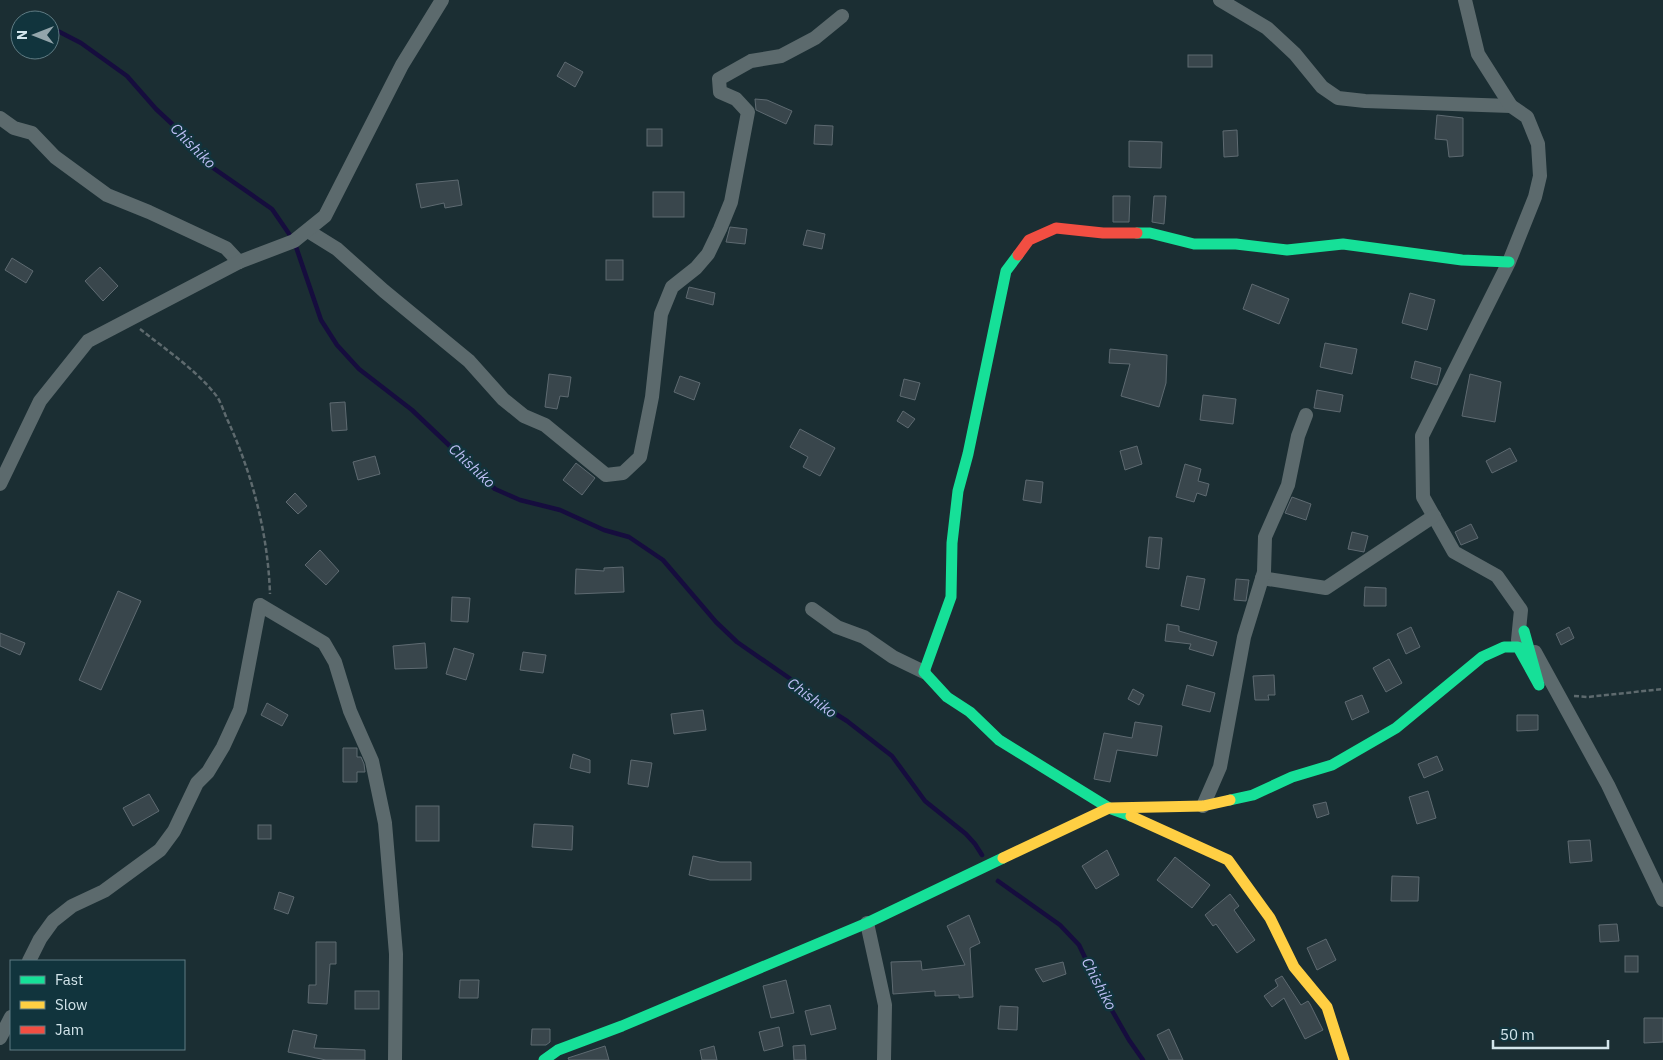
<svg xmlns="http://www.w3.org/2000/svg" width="1663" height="1060" font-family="'IBM Plex Sans',sans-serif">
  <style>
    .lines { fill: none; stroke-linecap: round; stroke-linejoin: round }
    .stream { stroke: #160d3e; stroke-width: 4.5 }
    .building { fill: #39464c; stroke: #5e6a71 }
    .path { stroke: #5e6a6e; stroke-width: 2.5; stroke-dasharray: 5 2.5; stroke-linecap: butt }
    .street { stroke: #5c6a6d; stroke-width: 14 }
    .fast { stroke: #16e098; stroke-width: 11 }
    .slow { stroke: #ffcf43; stroke-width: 11 }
    .jam { stroke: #f24e42; stroke-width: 11 }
    .labels { text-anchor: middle; stroke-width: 5; stroke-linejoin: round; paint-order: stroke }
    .water-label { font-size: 15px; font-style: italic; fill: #bebff5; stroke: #11343d }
  </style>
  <rect width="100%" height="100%" fill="#1b2e33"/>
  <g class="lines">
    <!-- stream -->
    <g class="stream">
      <path d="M50,27L81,43L127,76L156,109L185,136L206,163L272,209L294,241L321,320L337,345L359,369L412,410L495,489L520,500L560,510L604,530L629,537L663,560L716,622L737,642L792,680L812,699L847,721L892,756L925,801L966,834L975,844L982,855"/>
      <path d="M998,881L1060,925L1079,945L1102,993L1129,1040L1143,1060"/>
    </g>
  </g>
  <!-- building -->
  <g class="building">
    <rect x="1188" y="55" width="24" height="12"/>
    <path d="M565,62L583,72L575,87L557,76Z"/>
    <path d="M755,99L767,100L792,111L786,124L756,110Z"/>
    <path d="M1437,115L1463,118V156L1449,157L1447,140L1435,139Z"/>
    <path d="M815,125L833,126L832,145L814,144Z"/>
    <rect x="647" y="129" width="15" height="17"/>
    <path d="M1237,130L1238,156L1224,157L1223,131Z"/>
    <path d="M1129,141L1162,142L1161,168L1129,167Z"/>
    <path d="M458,180L462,205L445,208L444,203L421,208L416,184Z"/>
    <rect x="653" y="192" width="31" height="25"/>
    <path d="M1113,196H1130L1129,222H1113Z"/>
    <path d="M1154,196H1166L1164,224L1152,222Z"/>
    <path d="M730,227L747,229L745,244L726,242Z"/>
    <path d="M807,230L825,234L822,249L803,245Z"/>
    <path d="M12,258L33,271L26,283L5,270Z"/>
    <rect x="606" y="260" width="17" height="20"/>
    <path d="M100,267L118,286L103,301L85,281Z"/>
    <path d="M1252,284L1289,299L1279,324L1243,309Z"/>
    <path d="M689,287L715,293L713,305L686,298Z"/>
    <path d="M1410,293L1435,300L1427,330L1402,323Z"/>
    <path d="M1325,343L1357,349L1352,374L1320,367Z"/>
    <path d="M1110,349L1167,355L1166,383L1159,407L1121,396L1130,364L1109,363Z"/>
    <path d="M1415,361L1441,368L1437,385L1411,378Z"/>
    <path d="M549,374L571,377L568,397L560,396L557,409L545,407Z"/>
    <path d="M1470,374L1501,382L1495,422L1462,416Z"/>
    <path d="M680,376L700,383L694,400L674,392Z"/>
    <path d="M904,379L920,383L915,400L900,396Z"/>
    <path d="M1317,390L1343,395L1340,412L1314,408Z"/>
    <path d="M1203,395L1236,399L1233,424L1200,420Z"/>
    <path d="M345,402L347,430L332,431L330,403Z"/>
    <path d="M903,411L915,419L908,428L897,421Z"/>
    <path d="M800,429L835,448L820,476L803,467L808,457L790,447Z"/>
    <path d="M1137,446L1142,464L1125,470L1120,451Z"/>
    <path d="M1510,448L1517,461L1492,473L1486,461Z"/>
    <path d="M375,456L380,474L358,480L353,462Z"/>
    <path d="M576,463L595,478L582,495L563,480Z"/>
    <path d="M1185,464L1201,469L1198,481L1209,484L1206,496L1197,493L1194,502L1176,497Z"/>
    <path d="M1026,480L1043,482L1041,503L1023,500Z"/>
    <path d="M295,493L307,506L298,514L286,502Z"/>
    <path d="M1292,497L1311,504L1306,520L1285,513Z"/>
    <path d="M1471,524L1478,538L1461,545L1455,532Z"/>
    <path d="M1352,532L1368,536L1364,552L1348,549Z"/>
    <path d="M1149,537L1162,538L1159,569L1146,567Z"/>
    <path d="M320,550L339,571L326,585L305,565Z"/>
    <path d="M623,567L624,592L575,594L576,569L604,571V568Z"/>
    <path d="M1187,576L1205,579L1199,610L1181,606Z"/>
    <path d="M1236,579L1249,580L1246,601L1234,600Z"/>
    <path d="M1365,587L1386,588V606H1364Z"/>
    <path d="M118,591L141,601L101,690L79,680Z"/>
    <path d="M452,597L470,598L468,622L451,621Z"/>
    <path d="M1167,624L1179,626V631L1217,642L1213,656L1189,649L1191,644L1165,641Z"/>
    <path d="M1411,627L1420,647L1406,654L1397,634Z"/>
    <path d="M1569,627L1574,638L1561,645L1556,634Z"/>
    <path d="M0,633L25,643L20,655L0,646Z"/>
    <path d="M425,643L427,668L395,669L393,646Z"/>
    <path d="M454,648L474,654L466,680L446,674Z"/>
    <path d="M523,652L546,655L543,673L520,670Z"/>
    <path d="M1389,659L1402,683L1386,692L1373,668Z"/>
    <path d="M1274,675L1275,695H1268L1269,700H1255L1253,676Z"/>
    <path d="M1187,685L1215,693L1210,712L1182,705Z"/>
    <path d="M1133,689L1144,695L1139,705L1128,699Z"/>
    <path d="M1362,695L1369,712L1352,720L1345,702Z"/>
    <path d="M267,703L288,715L282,726L261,715Z"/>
    <path d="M703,710L706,730L674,734L671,714Z"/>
    <path d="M1517,715H1538V730L1517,731Z"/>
    <path d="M1135,722L1162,726L1157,756L1117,750L1110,782L1094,779L1104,733L1132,738Z"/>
    <path d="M343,748H357V757H361L364,764L365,772H357V782H343Z"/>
    <path d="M573,754L590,760V773L570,768Z"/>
    <path d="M1437,756L1443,770L1424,778L1418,764Z"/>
    <path d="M631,760L652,763L648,787L628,784Z"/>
    <path d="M1428,791L1436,818L1417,824L1409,797Z"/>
    <path d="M149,794L159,811L133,826L123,808Z"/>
    <path d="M1326,802L1329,814L1317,818L1313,805Z"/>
    <rect x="416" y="806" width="23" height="35"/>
    <path d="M534,824L573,826L572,850L532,847Z"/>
    <rect x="258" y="825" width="13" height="14"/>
    <path d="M1590,840L1592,861L1570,863L1568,841Z"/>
    <path d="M1107,850L1119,875L1096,889L1082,866Z"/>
    <path d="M693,856L720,862H751V880H710L689,875Z"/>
    <path d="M1175,857L1210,885L1192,908L1157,880Z"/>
    <path d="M1392,876L1419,877L1418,901H1391Z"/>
    <path d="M279,892L294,897L288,914L274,909Z"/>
    <path d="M1230,894L1239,906L1234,910L1255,940L1237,953L1216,924L1213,926L1205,915Z"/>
    <path d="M969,915L980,943L970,948L973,997L959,998V995L935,996V991L893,994L891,962L921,961L922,970L965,965L947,926Z"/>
    <path d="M1617,924L1619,941L1600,942L1599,925Z"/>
    <path d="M1326,939L1336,960L1317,970L1307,948Z"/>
    <path d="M316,942H336V964H330L327,1004L308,1003L309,985H316Z"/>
    <rect x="1625" y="956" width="13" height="16"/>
    <path d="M1063,962L1066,974L1043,982L1035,969Z"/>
    <path d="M1282,976L1301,1005L1308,1001L1310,1004L1323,1030L1305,1039L1284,998L1272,1007L1264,996L1278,986L1275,980Z"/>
    <path d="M460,980H479L478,998H459Z"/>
    <path d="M786,980L794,1013L771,1018L763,986Z"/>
    <rect x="355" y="991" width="24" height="18"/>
    <path d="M830,1005L836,1029L811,1035L805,1011Z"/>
    <path d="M1000,1006L1018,1007L1017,1030L998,1029Z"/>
    <path d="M1644,1018H1663V1042L1644,1043Z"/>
    <path d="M779,1027L783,1046L764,1051L759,1032Z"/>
    <path d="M532,1029H550V1042L546,1045H531Z"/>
    <path d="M1169,1029L1183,1060H1169L1157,1035Z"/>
    <path d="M293,1030L317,1035L314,1048L365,1050V1060H326L288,1052Z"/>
    <path d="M805,1045L806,1060H794L793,1046Z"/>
    <path d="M605,1046L609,1060H569L568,1058Z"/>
    <path d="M714,1046L717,1060H702L700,1050Z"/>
  </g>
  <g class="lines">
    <!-- path -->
    <g class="path">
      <path d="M140,329C165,349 195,369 215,394C221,401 224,413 228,421C253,476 268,535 270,594"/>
      <path d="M1574,696L1588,697L1663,689"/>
    </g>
    <!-- street -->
    <g class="street">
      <path d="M1220,0L1267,28L1295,54L1322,87L1338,98L1365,101L1511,106"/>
      <path d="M1465,0L1478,54L1511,106L1527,117L1538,144L1540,176L1535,197L1509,262L1422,436L1423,497L1454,552L1497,576L1521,610L1518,640"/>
      <path d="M0,118L14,128L32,133L55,157L107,195L149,212L226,248L239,262"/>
      <path d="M308,231L337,249L384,291L469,361L503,399L524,416L545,425L606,475L623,473L640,457L652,397L661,314L672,287L696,268L708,254L720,229L731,202L748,112L736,99L720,92L719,79L751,61L781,56L815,38L842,16"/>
      <path d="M0,484L40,401L88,341L239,262L294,241L325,216L402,65L442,0"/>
      <path d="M1262,578L1326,588L1434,516"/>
      <path d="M812,609L837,627L864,637L893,657L924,672"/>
      <path d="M1535,652L1608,785L1663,900"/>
      <path d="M1203,806L1220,767L1244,637L1264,572L1265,537L1288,485L1298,436L1306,415"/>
      <path d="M867,923L885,1005L884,1060"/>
      <path d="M29,961L40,939L53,921L72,906L104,891L160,850L174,831L197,783L208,772L223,747L240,710L260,605L324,643L335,662L350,711L372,761L385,823L396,954L395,1060"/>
      <path d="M0,1038L11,1017"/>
    </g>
    <!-- fast -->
    <g class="fast">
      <path d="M1137,233H1150L1194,244H1236L1287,250L1343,244L1462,260L1509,262"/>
      <path d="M1018,255L1006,271L968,454L958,491L952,543L951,597L924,672L947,697L970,712L999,740L1109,808L1131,816"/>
      <path d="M1230,800L1253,795L1292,777L1332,765L1396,728L1482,657L1504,647H1518L1539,685L1524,631"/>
      <path d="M544,1060L558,1050L622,1026L867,923L1003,858"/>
    </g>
    <!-- slow -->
    <g class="slow">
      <path d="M1131,816L1228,860L1270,918L1294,967L1327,1007L1344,1060"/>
      <path d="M1003,858L1109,808L1203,806L1230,800"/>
    </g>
    <!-- jam -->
    <path class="jam" d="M1018,255L1029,240L1056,228L1103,233H1137"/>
  </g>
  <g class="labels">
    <!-- water labels -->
    <g class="water-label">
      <text transform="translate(193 146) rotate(45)" y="5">Chishiko</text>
      <text transform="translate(472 466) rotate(43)" y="5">Chishiko</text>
      <text transform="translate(812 698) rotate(36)" y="5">Chishiko</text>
      <text transform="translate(1099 984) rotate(62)" y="5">Chishiko</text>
    </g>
  </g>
  <!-- legend -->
  <rect x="10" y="960" width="175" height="90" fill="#11343d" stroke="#5f7b83"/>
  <rect x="20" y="976" width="25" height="8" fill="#16e098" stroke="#5f7b83"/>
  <text x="55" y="985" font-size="15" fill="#d3e5eb">Fast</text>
  <rect x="20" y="1001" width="25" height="8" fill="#ffcf43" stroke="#5f7b83"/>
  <text x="55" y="1010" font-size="15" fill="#d3e5eb">Slow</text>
  <rect x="20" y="1026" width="25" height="8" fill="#f24e42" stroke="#5f7b83"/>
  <text x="55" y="1035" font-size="15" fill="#d3e5eb">Jam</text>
  <!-- north arrow -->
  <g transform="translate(35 35) rotate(270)"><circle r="24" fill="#11343d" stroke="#5f7b83"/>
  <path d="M0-4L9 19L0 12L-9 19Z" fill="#93a5ab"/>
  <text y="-8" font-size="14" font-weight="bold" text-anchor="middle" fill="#d3e5eb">N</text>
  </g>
  <!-- scale -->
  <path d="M1493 1040v8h115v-8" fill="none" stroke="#d3e5eb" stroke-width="2.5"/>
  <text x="1500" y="1040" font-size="15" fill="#d3e5eb" stroke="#11343d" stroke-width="4" paint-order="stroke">50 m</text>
</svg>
